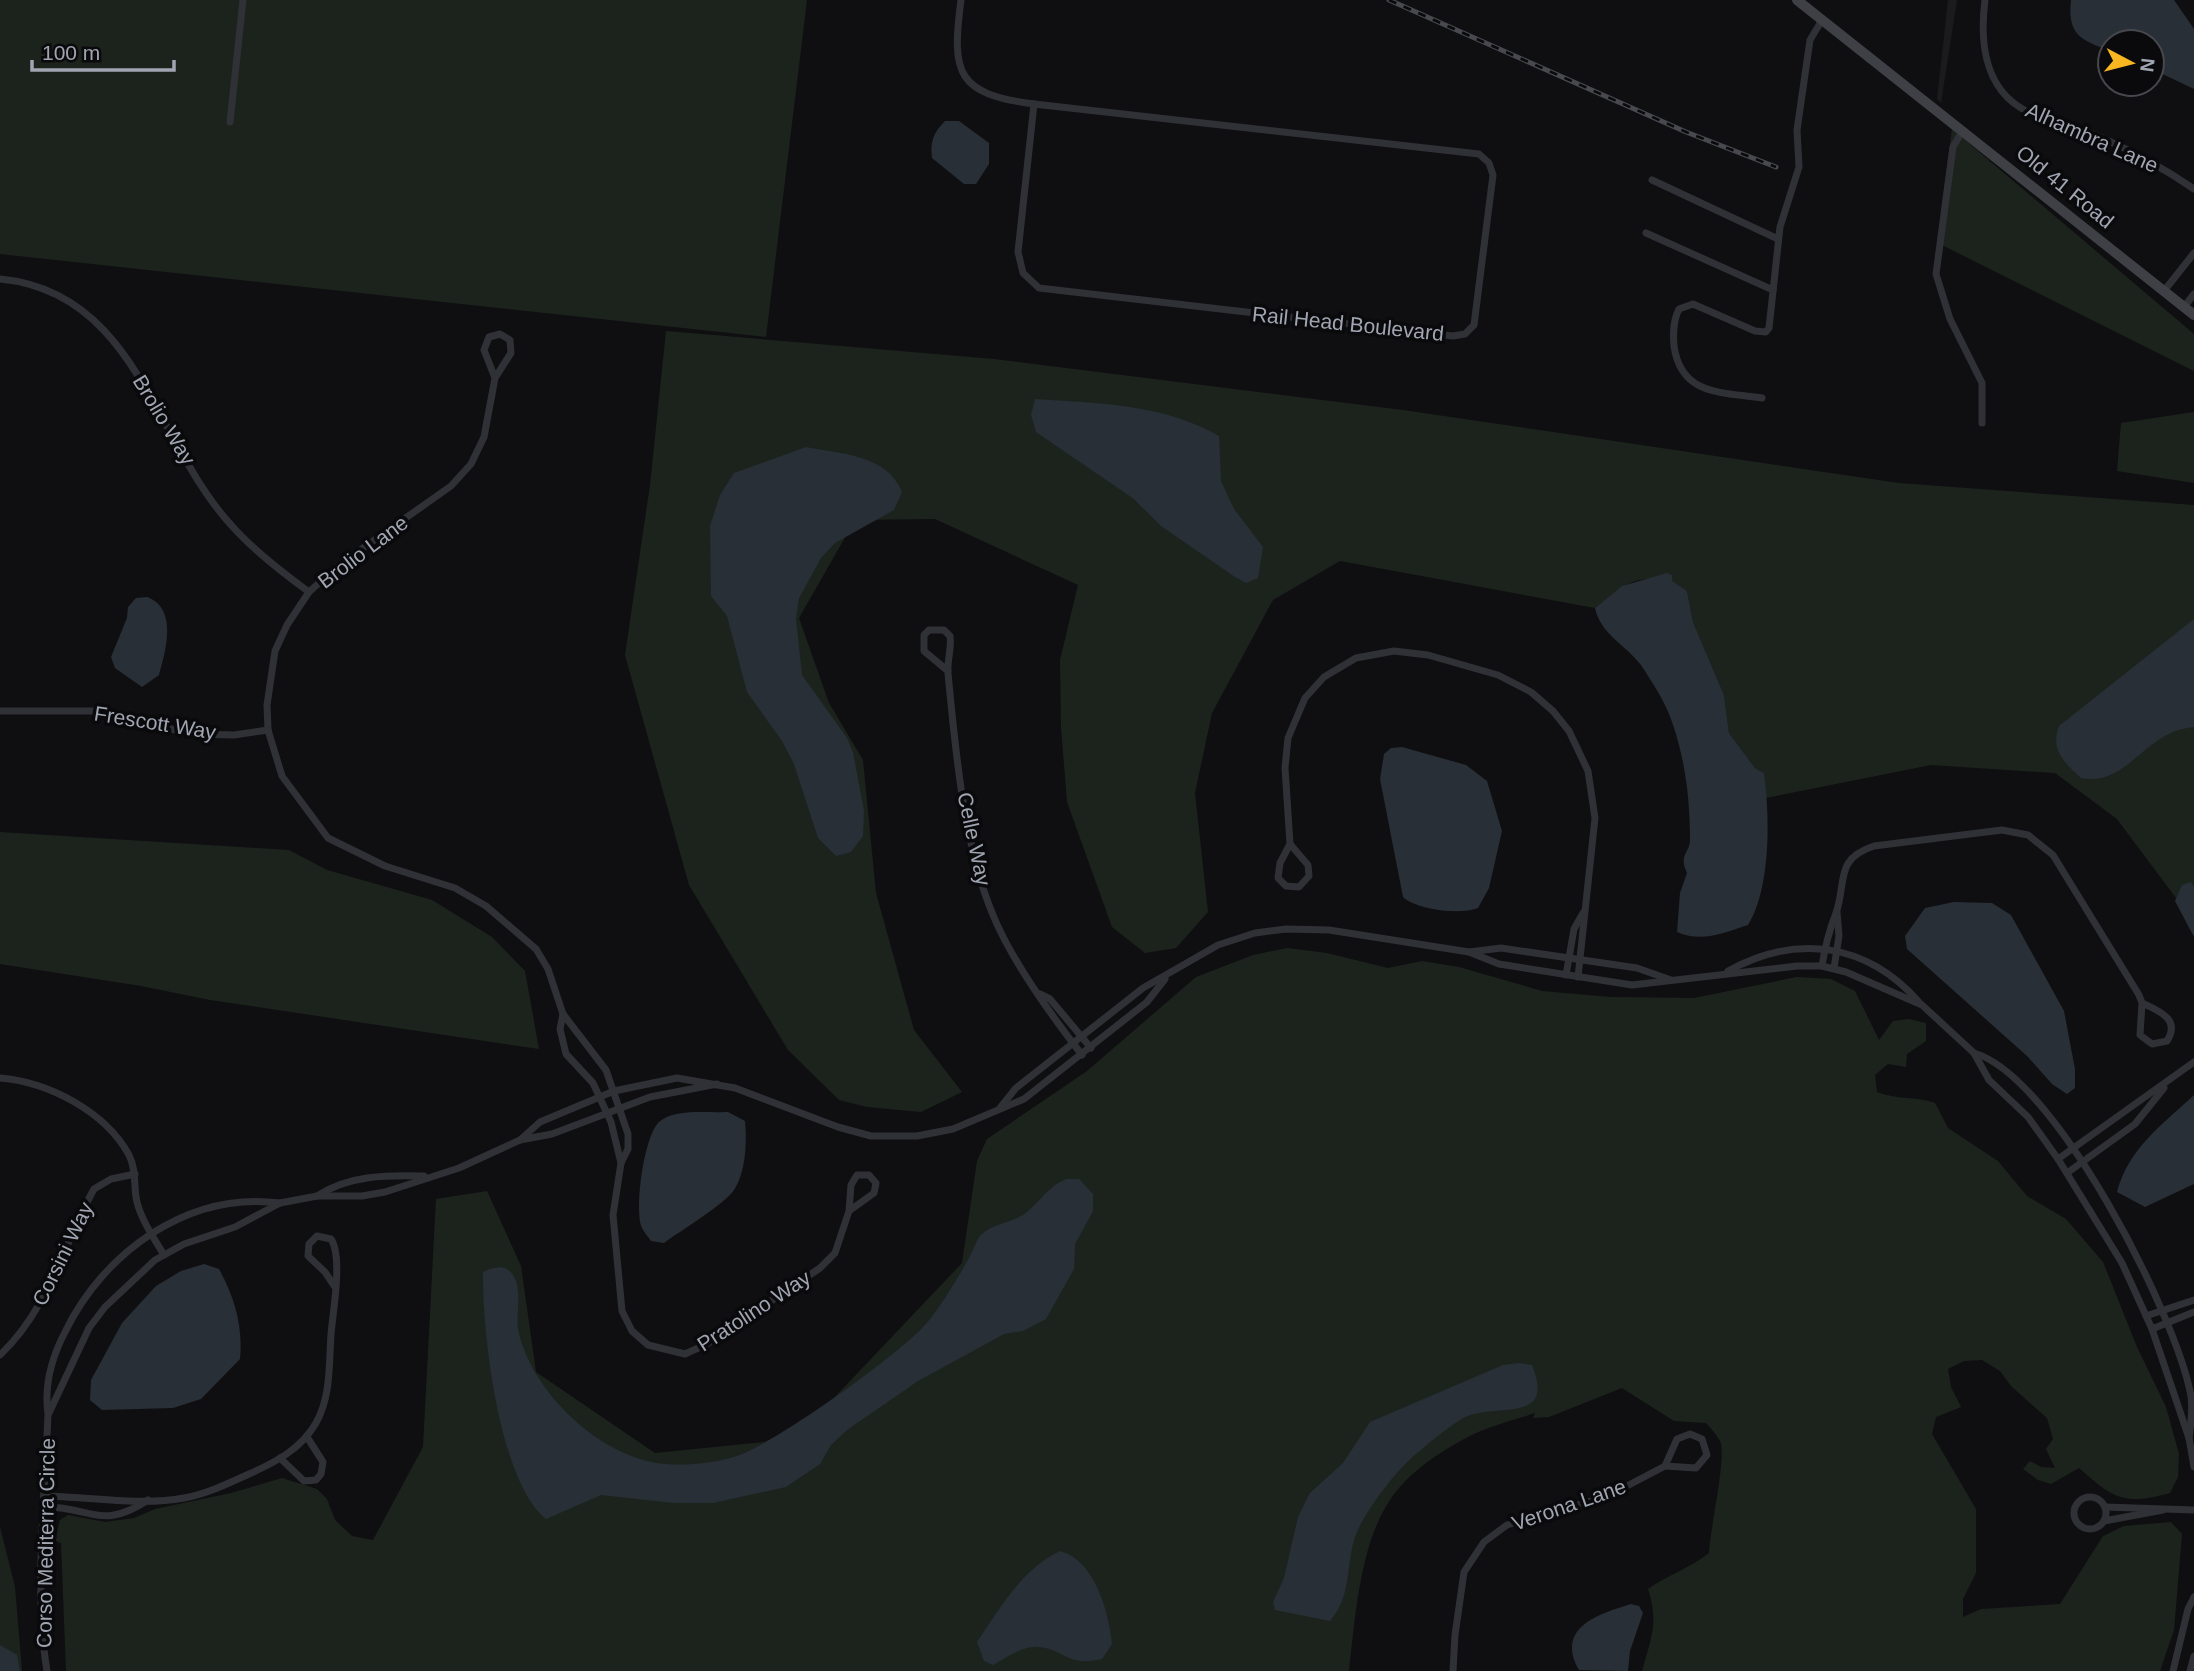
<svg xmlns="http://www.w3.org/2000/svg" width="2194" height="1671" font-family="Arial,sans-serif">
  <style>
    .built { fill: #1b1b1e }
    .green { fill: #1c231d }
    .water { fill: #282f36 }
    .lines { fill: none; stroke-linecap: round; stroke-linejoin: round }
    .street { stroke: #303136; stroke-width: 7 }
    .secondary { stroke: #3e4046; stroke-width: 10 }
    .rail-casing { stroke: #47494f; stroke-width: 5 }
    .rail { stroke: #0a0a0c; stroke-width: 2.5; stroke-dasharray: 8; stroke-linecap: butt }
    .labels { text-anchor: middle; stroke-width: 7; stroke-linejoin: round; paint-order: stroke }
    .street-label { font-size: 21px; fill: #a0a5b2; stroke: #0a0a0c }
  </style>
  <rect width="100%" height="100%" fill="#0f0f11"/>
  <!-- built -->
  <path class="built" d="M1948,0H1957L1941,103L1937,99Z"/>
  <!-- green -->
  <g class="green">
    <path d="M0,0H807L766,337L0,254Z"/>
    <path d="M1952,129L2194,334V371L1942,245L1941,211Z"/>
    <path d="M666,331L994,359L1403,410L1899,483L2194,505V896L2176,898L2117,819L2055,773L1931,765L1766,798L1764,773L1755,768L1729,733L1724,695L1693,622L1687,591C1639,572 1635,576 1595,608L1340,561L1273,600L1212,713L1195,793L1208,912L1176,948L1145,953L1112,927L1067,802L1061,727L1060,660L1078,585L935,519L855,520L799,618L829,703L863,760L876,893L914,1030L962,1092L921,1112L867,1107L839,1100L788,1050L689,885L625,655L650,485Z"/>
    <path d="M2194,412V483L2117,471L2121,423Z"/>
    <path d="M0,832L289,850L327,870L432,900L492,937L525,971L539,1049L210,1000L141,986L0,964Z"/>
    <path d="M1287,948L1327,953L1388,968L1422,961L1459,967L1542,991L1611,997L1694,998L1797,977L1831,979L1855,991L1879,1040L1893,1021L1909,1019L1926,1023V1041L1907,1054L1906,1067L1888,1064L1875,1075L1877,1092C1896,1100 1916,1096 1935,1103L1948,1128L1998,1161L2027,1196L2066,1219L2103,1262L2137,1347L2166,1407L2179,1454L2178,1477L2170,1493C2123,1506 2113,1498 2079,1468L2051,1484L2038,1480L2023,1469L2030,1461L2041,1467L2055,1468L2046,1449L2053,1439L2047,1418L2011,1386L2000,1371L1982,1360L1964,1361L1948,1369L1951,1387L1961,1407L1936,1417L1932,1434L1976,1509V1573L1963,1599V1617L1981,1609L2060,1604L2103,1536L2124,1526L2171,1522L2182,1534L2174,1630L2160,1671H1642C1651,1638 1659,1623 1648,1589C1668,1575 1690,1568 1709,1553C1710,1529 1727,1456 1720,1441C1717,1435 1711,1429 1706,1423L1674,1421L1622,1388L1549,1417L1533,1418L1535,1413C1515,1420 1493,1425 1474,1434C1445,1448 1408,1472 1390,1500C1360,1544 1355,1618 1349,1671H66L61,1543L55,1541L60,1520L68,1515L105,1522L134,1518L155,1509L231,1493L282,1478L317,1489L327,1499L335,1520L352,1536L373,1540L423,1447L436,1199L487,1191L521,1266L536,1372L655,1453L795,1439L962,1263L977,1161L987,1139L1087,1071L1196,977L1253,955Z"/>
    <path d="M0,1527L15,1587L22,1671H0Z"/>
  </g>
  <!-- water -->
  <g class="water">
    <path d="M2071,0H2174L2194,29V89L2152,69V42H2110V51C2081,40 2067,35 2071,0Z"/>
    <path d="M945,121H959L989,143V164L976,184H964L932,158C930,142 933,133 945,121Z"/>
    <path d="M1035,399C1097,403 1164,404 1219,436L1221,481L1234,509L1263,547L1258,578L1246,583L1235,577L1161,526L1134,499L1036,432L1031,415Z"/>
    <path d="M806,447C840,454 887,454 902,492L894,510L835,543L821,558L799,598L796,619L802,675L847,738L853,752L864,811L863,836L851,852L836,856L818,838L794,764L782,741L747,692L727,616L711,596L710,526L720,495L734,473Z"/>
    <path d="M1667,573L1672,575V581L1687,591L1693,622L1724,695L1729,733L1755,768L1764,773C1770,816 1771,888 1748,925C1723,933 1702,943 1677,932L1680,893L1687,873C1678,854 1690,854 1690,839C1690,799 1685,759 1672,722C1666,703 1652,682 1641,665C1625,644 1601,635 1595,608L1622,586Z"/>
    <path d="M147,597C178,608 166,651 159,675L142,687L115,668L111,657L127,618L128,607L136,598Z"/>
    <path d="M2194,619V727C2143,731 2129,787 2081,778C2064,762 2050,750 2059,726Z"/>
    <path d="M1402,747L1466,765L1487,781L1502,831L1489,888L1478,908C1460,915 1417,910 1403,897L1380,779L1384,754L1391,748Z"/>
    <path d="M2191,882L2194,887V937L2175,901L2182,885Z"/>
    <path d="M1954,902L1992,903L2011,915L2064,1011L2075,1069V1088L2067,1094L2052,1084L2027,1056L1907,949L1905,936L1925,908Z"/>
    <path d="M2194,1095V1184L2145,1207L2117,1192C2128,1149 2163,1124 2194,1095Z"/>
    <path d="M728,1112L745,1121C747,1142 746,1172 734,1190C725,1204 680,1231 664,1243L651,1241C648,1237 644,1232 642,1228C634,1209 644,1136 659,1122C674,1108 708,1113 728,1112Z"/>
    <path d="M1066,1179H1079L1093,1194V1211L1075,1244L1074,1269L1046,1319L1023,1331L1004,1334L918,1381L847,1430L831,1445L820,1464L786,1487L713,1503H674L601,1495L546,1519C499,1482 482,1331 483,1272C494,1267 507,1263 514,1277C522,1290 516,1314 518,1329C530,1391 602,1460 666,1464C687,1466 713,1463 734,1457C772,1446 897,1356 925,1325C939,1310 961,1273 971,1254C974,1248 976,1241 980,1236C993,1222 1013,1224 1027,1212C1041,1200 1048,1187 1066,1179Z"/>
    <path d="M204,1264L219,1269C235,1298 243,1327 240,1359L201,1399L173,1408L102,1410L90,1400L91,1380L122,1323L156,1286L181,1271Z"/>
    <path d="M1519,1363L1532,1365C1556,1426 1497,1401 1463,1418C1448,1427 1430,1442 1416,1454C1396,1470 1361,1516 1354,1540C1346,1569 1351,1597 1330,1621L1275,1610L1273,1602L1284,1578L1298,1517L1310,1493L1343,1463L1370,1422L1503,1365Z"/>
    <path d="M1060,1551C1095,1560 1109,1613 1112,1644L1102,1659C1066,1667 1066,1650 1039,1647C1024,1645 1006,1658 993,1665L984,1661L977,1642C1000,1608 1022,1569 1060,1551Z"/>
    <path d="M1631,1604L1639,1606L1643,1613L1630,1651L1628,1671L1579,1670C1555,1627 1599,1614 1631,1604Z"/>
    <path d="M0,1645L17,1655L20,1671H0Z"/>
  </g>
  <g class="lines">
    <!-- street -->
    <g class="street">
      <path d="M961,0C951,74 957,94 1034,104"/>
      <path d="M1985,0C1979,47 1986,98 2038,116C2059,123 2079,128 2100,137C2132,151 2165,169 2194,189"/>
      <path d="M1034,104L1479,154L1489,163L1493,175L1474,325L1465,334L1453,336L1039,288L1023,273L1018,252Z"/>
      <path d="M230,122L243,0"/>
      <path d="M1963,130L1953,147L1936,274L1950,319L1982,383V423"/>
      <path d="M1652,180L1778,239"/>
      <path d="M1646,233L1773,290"/>
      <path d="M0,279C137,292 154,442 232,526C254,551 283,573 309,592"/>
      <path d="M2164,291L2194,253"/>
      <path d="M2184,307L2194,294"/>
      <path d="M495,378L484,350L489,337L500,334L510,340L511,353L495,378L484,437L471,464L451,486L339,565L309,592L287,625L275,651L267,705L268,730L282,776L328,838L385,866L455,888L486,906L536,949L548,969L563,1014L606,1070L628,1134V1149L621,1163L613,1215L622,1311L632,1331L648,1345L685,1354L707,1344L820,1268L835,1253L849,1211L874,1193L876,1183L869,1175H857L851,1185L849,1211"/>
      <path d="M1762,398C1722,392 1681,396 1674,346C1673,333 1673,321 1679,309L1693,304L1755,331L1766,332L1769,328L1780,227L1799,167L1797,130L1810,40L1822,20"/>
      <path d="M948,671L924,651V635L929,630H944L950,636C952,648 947,660 948,673C955,747 964,847 993,915C1012,962 1051,1015 1082,1055"/>
      <path d="M0,711H93L193,734L234,735L268,730"/>
      <path d="M1290,844L1308,865L1309,876L1299,887L1286,886L1278,878L1280,863L1290,844L1285,768L1288,738L1305,698L1324,677L1356,658L1394,651L1428,655L1498,675L1531,692L1553,711L1569,731L1588,771L1595,818L1578,977"/>
      <path d="M1469,952L1501,948L1637,968L1671,980"/>
      <path d="M1822,966C1825,946 1829,931 1836,913C1847,882 1834,859 1874,846L2002,830L2028,835L2053,855L2139,995L2142,1003L2140,1035L2152,1044L2167,1041C2181,1019 2159,1011 2142,1003"/>
      <path d="M1834,968L1839,936L1837,912"/>
      <path d="M1728,971C1797,933 1867,943 1919,1002"/>
      <path d="M1566,975L1574,929L1583,913"/>
      <path d="M1040,994L1050,999L1091,1048"/>
      <path d="M563,1014L560,1029L566,1054L593,1083L611,1122L621,1163"/>
      <path d="M1974,1053C2055,1076 2176,1314 2191,1396C2193,1410 2191,1423 2189,1438"/>
      <path d="M0,1078C48,1082 105,1111 129,1155C136,1169 134,1183 136,1197C139,1217 154,1238 164,1255"/>
      <path d="M717,1084L650,1097L552,1134L520,1140L540,1122L614,1091L677,1078L735,1088L838,1127L871,1136H917L953,1129L1024,1099L1147,1002L1165,979"/>
      <path d="M1000,1108L1016,1088L1143,988L1218,945L1255,933L1286,929L1329,930L1469,952L1499,964L1632,985L1797,966H1822L1846,972L1922,1005L1974,1053L1989,1080L2028,1117L2058,1159L2122,1263L2152,1329L2189,1438L2194,1467"/>
      <path d="M2058,1159L2194,1062"/>
      <path d="M2067,1173L2135,1124L2164,1088"/>
      <path d="M317,1196C349,1175 387,1175 424,1176"/>
      <path d="M2146,1316L2194,1300"/>
      <path d="M2152,1329L2194,1312"/>
      <path d="M0,1355C49,1309 63,1245 94,1189L111,1179L135,1174"/>
      <path d="M49,1413L89,1328L105,1307L155,1260L184,1244L235,1227L280,1203L317,1196H362L385,1192L459,1168L520,1140"/>
      <path d="M280,1458L304,1481L316,1480L321,1474L323,1462L307,1437"/>
      <path d="M45,1496C90,1497 140,1506 184,1498C207,1494 229,1483 249,1474C276,1462 301,1449 316,1423C331,1397 329,1363 331,1334C333,1311 343,1257 331,1239L317,1236L309,1244L308,1256L325,1272L335,1287"/>
      <circle cx="2090" cy="1513" r="16"/>
      <path d="M45,1507C93,1507 101,1531 148,1500"/>
      <path d="M2105,1507L2194,1510"/>
      <path d="M2104,1521L2163,1510"/>
      <path d="M47,1671C34,1594 45,1493 48,1414C44,1386 52,1357 65,1332C104,1252 188,1191 280,1203"/>
      <path d="M1453,1671L1455,1635L1464,1572L1484,1542L1507,1525L1608,1496L1665,1466L1696,1468L1707,1455L1702,1439L1690,1434L1677,1439L1665,1466"/>
      <path d="M2173,1671L2188,1609L2194,1597"/>
      <path d="M2190,1671L2194,1656"/>
    </g>
    <!-- secondary -->
    <path class="secondary" d="M1797,0L2194,315"/>
    <!-- rail casing -->
    <g class="rail-casing">
      <path id="rail" d="M1389,0L1686,132L1776,167"/>
    </g>
    <!-- rail -->
    <use href="#rail" class="rail"/>
  </g>
  <g class="labels">
    <!-- street labels -->
    <g class="street-label">
      <text transform="translate(2092 138) rotate(24)" y="7">Alhambra Lane</text>
      <text transform="translate(2065 187) rotate(39)" y="7">Old 41 Road</text>
      <text transform="translate(1348 324) rotate(6)" y="7">Rail Head Boulevard</text>
      <text transform="translate(164 420) rotate(59)" y="7">Brolio Way</text>
      <text transform="translate(363 552) rotate(-37)" y="7">Brolio Lane</text>
      <text transform="translate(155 723) rotate(9)" y="7">Frescott Way</text>
      <text transform="translate(974 839) rotate(78)" y="7">Celle Way</text>
      <text transform="translate(63 1254) rotate(-64)" y="7">Corsini Way</text>
      <text transform="translate(754 1311) rotate(-33)" y="7">Pratolino Way</text>
      <text transform="translate(1569 1505) rotate(-19)" y="7">Verona Lane</text>
      <text transform="translate(46 1543) rotate(-89)" y="7">Corso Mediterra Circle</text>
    </g>
  </g>
  <!-- north arrow -->
  <g transform="translate(2131 63) rotate(97)"><circle r="33" fill="#0a0a0c" stroke="#46484e" stroke-width="2"/>
  <path d="M0-5L12 26L0 18L-12 26Z" fill="#f8b720"/>
  <text y="-10" font-size="19" font-weight="bold" text-anchor="middle" fill="#a0a5b2">N</text>
  </g>
  <!-- scale -->
  <path d="M32 60v10h142v-10" fill="none" stroke="#a0a5b2" stroke-width="3.5"/>
  <text x="42" y="60" font-size="21" fill="#a0a5b2" stroke="#0a0a0c" stroke-width="5" paint-order="stroke">100 m</text>
</svg>
